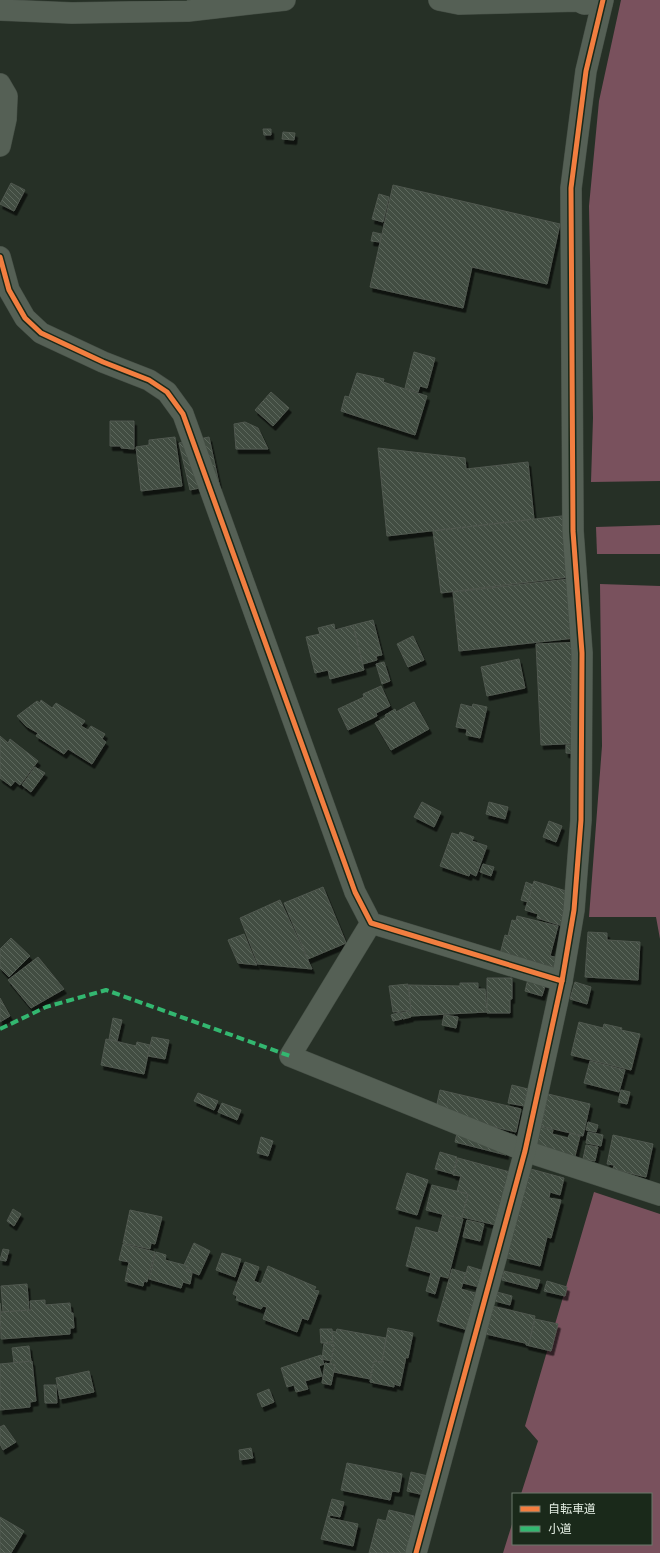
<svg xmlns="http://www.w3.org/2000/svg" width="660" height="1553" font-family="Lora,'Noto Sans JP',serif">
  <style>
    .water { fill: #79515d }
    .building { fill: url(#building-back-hatch); stroke: #50584f; filter: url(#shadow) }
    .lines { fill: none; stroke-linecap: round; stroke-linejoin: round }
    .minor-casing { stroke: #454e45; stroke-width: 22 }
    .minor { stroke: #556055; stroke-width: 21 }
    .quiet { stroke: #33b770; stroke-width: 4; stroke-dasharray: 8 4; stroke-linecap: butt }
    .cycleway-casing { stroke: #1a291a; stroke-width: 8 }
    .cycleway { stroke: #f27e40; stroke-width: 5 }
  </style>
  <defs>
    <pattern id="building-back-hatch" width="6" height="6" patternUnits="userSpaceOnUse"><rect width="6" height="6" fill="#424d42"/><path d="M-1 5l2 2M0 0l6 6M5-1l2 2" fill="none" stroke="#5d675d"/></pattern>
    <filter id="shadow"><feDropShadow dx="2.5" dy="4.5" stdDeviation="0" flood-color="#0009"/></filter>
  </defs>
  <rect width="100%" height="100%" fill="#263026"/>
  <!-- water -->
  <g class="water">
    <path d="M621,0H660V481L591,482L593,418L589,206L599,101Z"/>
    <path d="M660,525V554H597L596,527Z"/>
    <path d="M600,584L660,586V939L656,917H589L602,746Z"/>
    <path d="M594,1192L660,1214V1553H503L513,1521V1544H651V1494H521L538,1441L525,1426Z"/>
  </g>
  <!-- building -->
  <g class="building">
    <path d="M263,129H271V135H264Z"/>
    <path d="M283,132L295,133L294,140L282,139Z"/>
    <path d="M11,183L25,190L14,211L0,204Z"/>
    <path d="M393,185L560,224L547,284L472,267L463,308L370,287Z"/>
    <path d="M379,194L389,197L383,222L372,219Z"/>
    <path d="M373,232L381,234L380,242L371,241Z"/>
    <path d="M414,352L435,358L427,388L420,386L418,392L405,388Z"/>
    <path d="M357,373L384,379L383,382L427,396L415,435L341,411L345,396L349,397Z"/>
    <path d="M271,392L289,408L273,426L255,410Z"/>
    <path d="M110,421H134V449L121,448V446H110Z"/>
    <path d="M245,422L258,428L268,449H236L234,424Z"/>
    <path d="M175,437L182,486L141,491L136,447L149,445V440Z"/>
    <path d="M209,437L219,484L190,490L179,443Z"/>
    <path d="M378,448L465,458L466,469L528,462L534,519L387,536Z"/>
    <path d="M570,515L577,576L441,593L433,531Z"/>
    <path d="M578,578L584,637L459,651L453,592Z"/>
    <path d="M373,620L382,655L376,656L377,660L363,664L353,625Z"/>
    <path d="M334,624L335,630L353,625L364,670L330,679L328,670L315,673L306,637L320,634L318,628Z"/>
    <path d="M413,636L424,660L408,667L397,644Z"/>
    <path d="M584,642L588,743L541,745L536,644Z"/>
    <path d="M519,659L525,688L487,696L481,667Z"/>
    <path d="M384,662L390,681L382,684L376,664Z"/>
    <path d="M381,686L390,706L376,713L377,716L348,730L338,709L364,697L363,694Z"/>
    <path d="M41,700L52,708L56,703L85,721L81,726L88,730L91,726L105,734L102,739L106,742L92,764L68,749L64,754L36,736L38,733L26,726L17,716L37,701L40,703Z"/>
    <path d="M414,702L429,729L391,750L375,723L386,717L385,715L395,709L396,712Z"/>
    <path d="M461,704L472,707L473,704L487,707L480,738L466,735L467,729L456,727Z"/>
    <path d="M0,736L8,743L10,739L38,761L20,785L15,781L11,786L0,778Z"/>
    <path d="M566,745H587L586,754L566,753Z"/>
    <path d="M35,767L45,773L31,792L22,785Z"/>
    <path d="M422,802L441,812L434,827L414,817Z"/>
    <path d="M489,802L508,807L505,819L486,814Z"/>
    <path d="M549,821L562,826L556,842L543,837Z"/>
    <path d="M460,832L474,837L472,841L487,846L476,876L470,873L469,876L440,866L452,833L459,835Z"/>
    <path d="M483,864L494,867L491,876L480,872Z"/>
    <path d="M534,881L579,895L569,928L537,918L538,914L525,910Z"/>
    <path d="M526,882L533,885L528,902L521,900Z"/>
    <path d="M323,887L346,943L308,959L284,903Z"/>
    <path d="M280,900L312,969L258,964L240,918Z"/>
    <path d="M517,916L558,926L550,956L560,958L558,968L500,954L505,935L508,936L512,920L516,921Z"/>
    <path d="M588,932L607,933V940L640,942L638,980L585,977Z"/>
    <path d="M244,934L257,965L238,963L228,940Z"/>
    <path d="M11,938L30,956L9,977L0,968V949Z"/>
    <path d="M38,957L64,989L31,1008L8,980Z"/>
    <path d="M529,975L547,980L542,996L525,991Z"/>
    <path d="M487,978H512V999H510V1013H487Z"/>
    <path d="M575,982L591,987L587,1004L570,999Z"/>
    <path d="M460,983H478V989H485L487,1012L411,1016L409,985L460,986Z"/>
    <path d="M408,984L411,1010L393,1012L389,986Z"/>
    <path d="M0,998L10,1016L0,1022Z"/>
    <path d="M409,1011L411,1017L403,1019L401,1013Z"/>
    <path d="M400,1012L402,1019L393,1021L391,1015Z"/>
    <path d="M444,1015L458,1017L456,1028L442,1025Z"/>
    <path d="M113,1018L122,1020L117,1041L109,1039Z"/>
    <path d="M579,1022L603,1028L604,1024L622,1028L621,1030L640,1034L631,1070L571,1055Z"/>
    <path d="M152,1037L169,1040L165,1059L148,1056Z"/>
    <path d="M106,1039L136,1046L137,1042L150,1045L144,1074L101,1065Z"/>
    <path d="M590,1061L625,1070L619,1092L584,1083Z"/>
    <path d="M512,1085L528,1089L524,1106L508,1103Z"/>
    <path d="M440,1090L521,1109L516,1132L435,1113Z"/>
    <path d="M621,1090L630,1092L627,1104L618,1102Z"/>
    <path d="M198,1093L218,1101L214,1110L194,1101Z"/>
    <path d="M548,1094L590,1104L583,1136L541,1126Z"/>
    <path d="M222,1103L241,1110L237,1120L218,1112Z"/>
    <path d="M460,1120L474,1125L515,1135L510,1153L506,1151V1155L455,1142Z"/>
    <path d="M588,1122L598,1125L596,1132L586,1130Z"/>
    <path d="M537,1126L553,1130L552,1134L568,1138L570,1133L580,1136L574,1160L531,1150Z"/>
    <path d="M588,1132L603,1135L601,1146L586,1143Z"/>
    <path d="M613,1135L653,1144L646,1177L613,1169L614,1165L607,1164Z"/>
    <path d="M261,1137L273,1141L268,1156L257,1153Z"/>
    <path d="M586,1145L598,1147L595,1161L583,1159Z"/>
    <path d="M440,1152L457,1157L453,1174L435,1169Z"/>
    <path d="M458,1158L510,1172L496,1225L462,1217L468,1194L457,1191L461,1176L453,1175Z"/>
    <path d="M527,1168L564,1178L560,1195L550,1192L549,1198L561,1200L551,1238L547,1237L540,1266L507,1258Z"/>
    <path d="M407,1173L428,1180L417,1215L396,1209Z"/>
    <path d="M432,1185L468,1194L461,1219L426,1210Z"/>
    <path d="M13,1209L21,1214L14,1226L7,1221Z"/>
    <path d="M130,1210L162,1217L155,1244L151,1243L150,1249L123,1243Z"/>
    <path d="M443,1214L463,1219L448,1278L440,1276L435,1294L426,1291L431,1273L406,1266L416,1227L438,1233Z"/>
    <path d="M467,1220L484,1224L480,1241L463,1237Z"/>
    <path d="M194,1243L210,1251L199,1275L187,1270L189,1267L184,1265Z"/>
    <path d="M123,1244L155,1252L147,1282L144,1281L143,1286L125,1281L129,1262L119,1260Z"/>
    <path d="M3,1249L9,1250L6,1261L0,1260Z"/>
    <path d="M156,1252L166,1255L165,1260L188,1266L186,1271L192,1273L190,1284L183,1282L181,1288L149,1279Z"/>
    <path d="M222,1253L241,1259L235,1277L216,1270Z"/>
    <path d="M245,1262L259,1267L254,1281L261,1284L268,1266L316,1287L314,1290L319,1291L308,1320L302,1318L297,1332L263,1319L267,1307L263,1306L261,1309L236,1300L237,1296L233,1294Z"/>
    <path d="M468,1266L484,1271L479,1287L463,1283Z"/>
    <path d="M452,1269L466,1273L461,1289L479,1294L471,1331L437,1321Z"/>
    <path d="M504,1271L540,1280L537,1289L502,1280Z"/>
    <path d="M547,1281L567,1287L565,1296L544,1291Z"/>
    <path d="M27,1284L29,1310L3,1312L1,1286Z"/>
    <path d="M497,1292L512,1296L510,1305L495,1301Z"/>
    <path d="M45,1300V1305L70,1303L71,1313H73L74,1328H70V1334L1,1339L0,1303L1,1312L31,1310L30,1301Z"/>
    <path d="M492,1306L535,1316L529,1344L486,1334Z"/>
    <path d="M535,1319L558,1324L551,1351L526,1345V1343L529,1344Z"/>
    <path d="M388,1328L413,1333L408,1358L406,1357L400,1386L394,1384V1387L370,1382L374,1361L382,1362Z"/>
    <path d="M320,1329H332L333,1342L321,1343Z"/>
    <path d="M337,1329L386,1338L382,1362L374,1361L370,1379L334,1372L335,1365L330,1364L334,1345L329,1344V1342H333L332,1331L336,1332Z"/>
    <path d="M324,1343L334,1345L331,1361L322,1359Z"/>
    <path d="M29,1346L31,1361L14,1363L12,1348Z"/>
    <path d="M321,1355L324,1364L319,1366L322,1376L305,1381L308,1389L296,1392L294,1385L287,1387L281,1368Z"/>
    <path d="M32,1361L36,1401L30,1402V1407L0,1410V1364Z"/>
    <path d="M325,1363L335,1365L331,1385L322,1383Z"/>
    <path d="M89,1371L94,1392L60,1399L56,1378Z"/>
    <path d="M44,1385H56L57,1403H45Z"/>
    <path d="M269,1389L274,1402L262,1407L257,1394Z"/>
    <path d="M4,1425L16,1442L3,1450L0,1444V1427Z"/>
    <path d="M251,1448L253,1458L240,1460L239,1450Z"/>
    <path d="M347,1463L402,1474L399,1492L392,1491L390,1500L341,1490Z"/>
    <path d="M411,1472L428,1476L424,1495L407,1491Z"/>
    <path d="M332,1499L344,1502L340,1517L330,1515L329,1518L358,1524L353,1546L321,1539Z"/>
    <path d="M389,1510L414,1516L411,1530L419,1533L414,1553H369L378,1519L386,1521Z"/>
    <path d="M0,1517L24,1531L11,1553H0Z"/>
  </g>
  <g class="lines">
    <!-- minor casing -->
    <g class="minor-casing">
      <g id="minor">
        <path d="M439,0L459,4L578,1L584,4L602,3"/>
        <path d="M0,10L72,13L188,11L285,0"/>
        <path d="M0,84L7,96L6,119L0,146"/>
        <path d="M0,257L9,290L25,318L41,333L103,362L149,380L167,392L183,414L355,892L371,923L562,981"/>
        <path d="M371,923L290,1056L525,1151L660,1195"/>
        <path d="M416,1553L525,1151L562,981L574,910L581,820L582,653L573,531L571,188L586,71L603,0"/>
      </g>
    </g>
    <!-- minor -->
    <use href="#minor" class="minor"/>
    <!-- quiet -->
    <path class="quiet" d="M0,1029L46,1007L106,990L290,1056"/>
    <!-- cycleway casing -->
    <g class="cycleway-casing">
      <g id="cycleway">
        <path d="M0,257L9,290L25,318L41,333L103,362L149,380L167,392L183,414L355,892L371,923L562,981"/>
        <path d="M416,1553L525,1151L562,981L574,910L581,820L582,653L573,531L571,188L586,71L603,0"/>
      </g>
    </g>
    <!-- cycleway -->
    <use href="#cycleway" class="cycleway"/>
  </g>
  <!-- legend -->
  <rect x="512" y="1493" width="140" height="52" fill="#1a291a" stroke="#6b786a"/>
  <rect x="520" y="1506" width="20" height="6" fill="#f27e40" stroke="#6b786a"/>
  <text x="548" y="1513" font-size="12" fill="#e4eee3">自転車道</text>
  <rect x="520" y="1526" width="20" height="6" fill="#33b770" stroke="#6b786a"/>
  <text x="548" y="1533" font-size="12" fill="#e4eee3">小道</text>
</svg>
